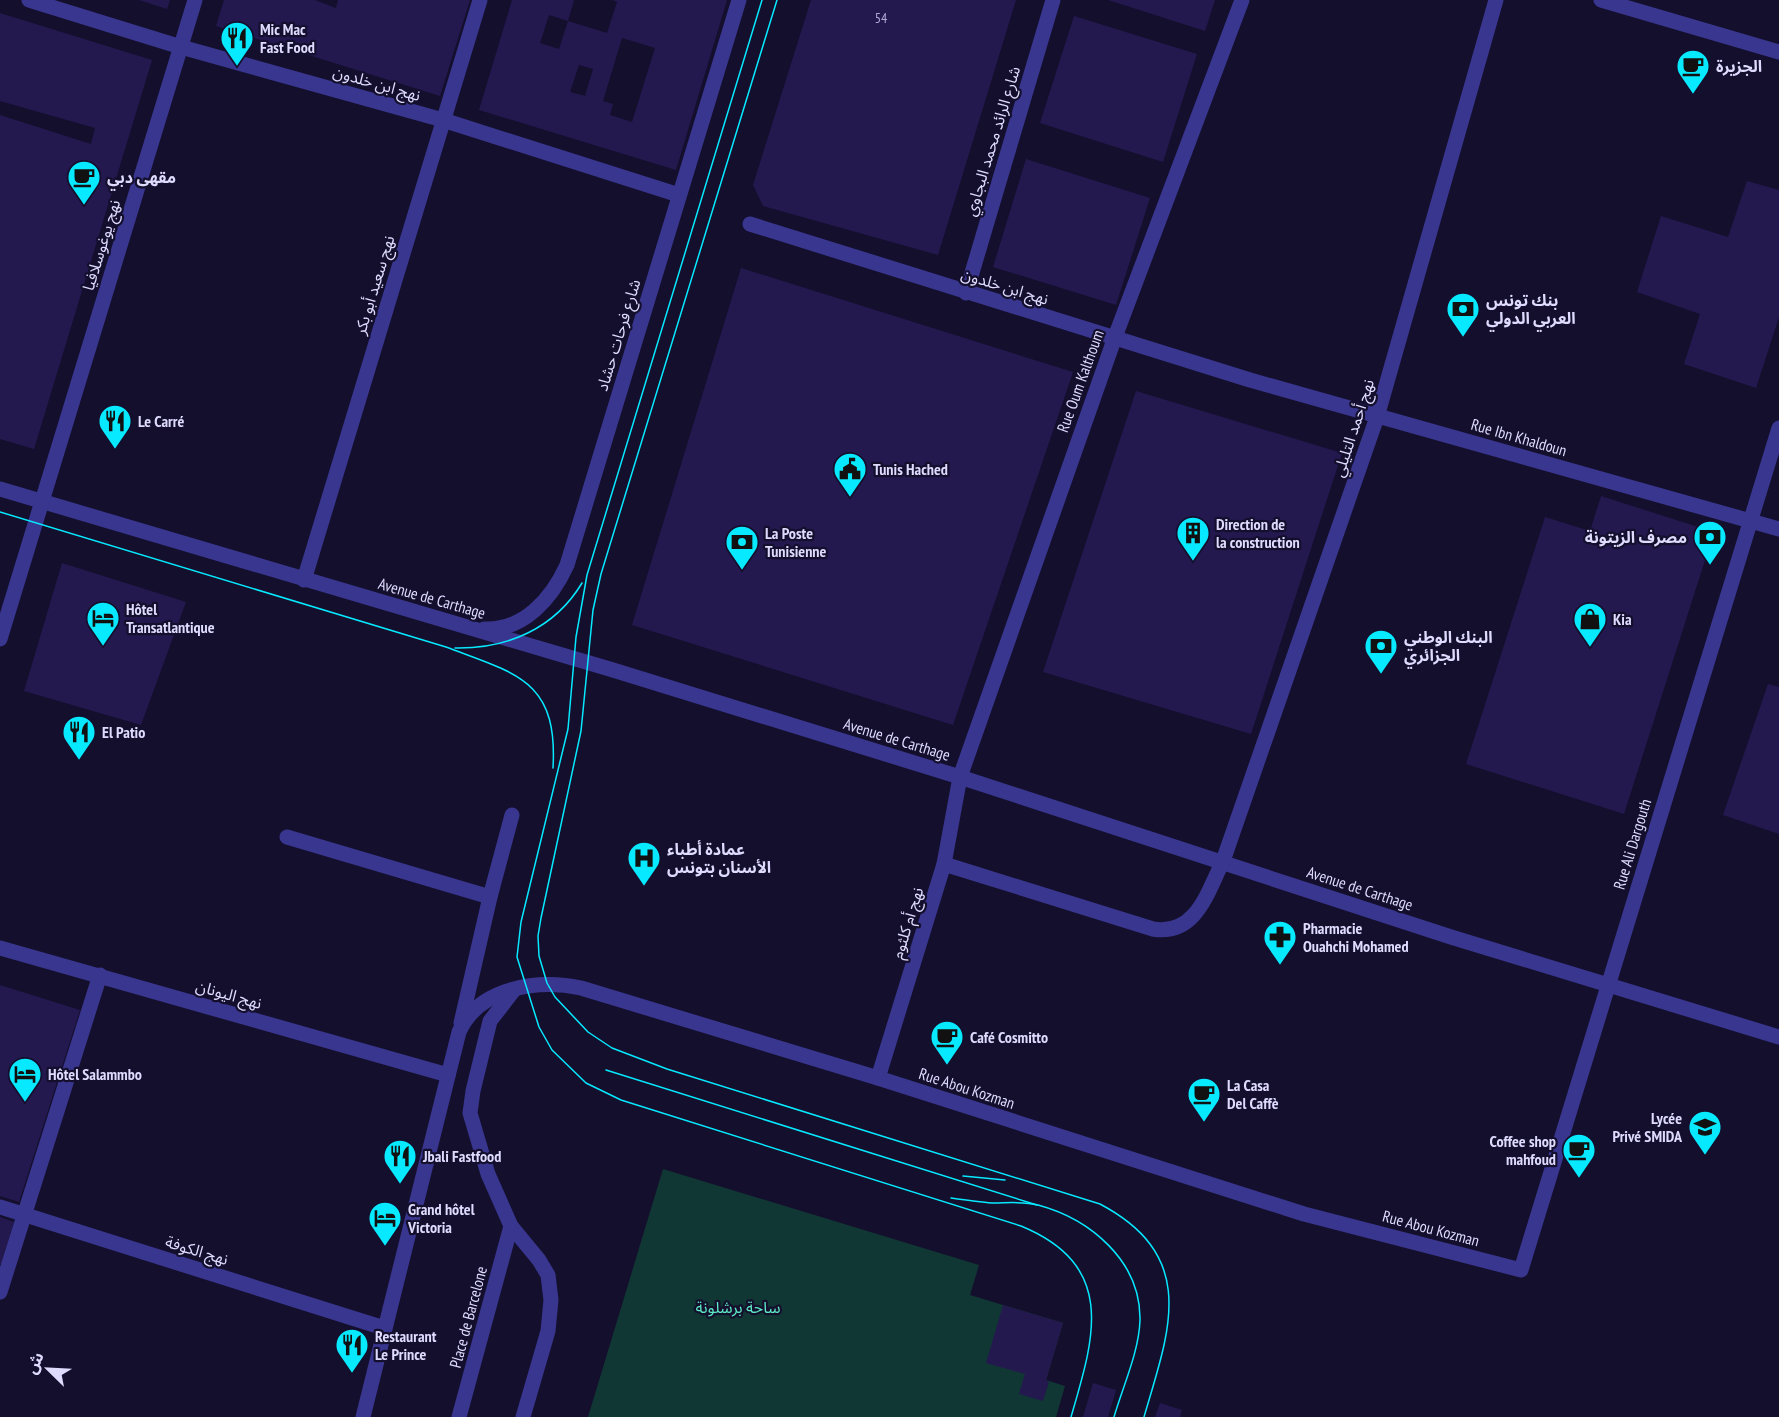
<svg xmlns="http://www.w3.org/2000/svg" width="1779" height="1417" font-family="'PT Sans Narrow','Noto Sans Arabic',sans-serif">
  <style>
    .green { fill: #113735 }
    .building { fill: #24194f; fill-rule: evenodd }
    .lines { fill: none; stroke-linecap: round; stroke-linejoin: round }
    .minor { stroke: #39368f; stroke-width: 15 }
    .tram { stroke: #07e9ff; stroke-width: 1.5 }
    .labels { text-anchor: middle; stroke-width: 4.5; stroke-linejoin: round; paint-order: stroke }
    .number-label { font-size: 14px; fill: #b0aad3 }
    .poi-label { font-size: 16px; font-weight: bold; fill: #dedbff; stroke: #140f2d; text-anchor: start }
    .street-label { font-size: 16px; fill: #dedbff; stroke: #140f2d }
    .park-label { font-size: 16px; fill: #5ceac5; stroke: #140f2d }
  </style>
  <rect width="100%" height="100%" fill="#140f2d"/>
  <!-- green -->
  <path class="green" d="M663,1169L979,1265L970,1295L1063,1323L1046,1380L1065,1386L1056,1417H588Z"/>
  <!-- building -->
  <g class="building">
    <path d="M139,0H170L167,9Z"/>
    <path d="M224,0H315L336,8L338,0H470L440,96L216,26Z"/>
    <path d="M512,0H574L568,21L549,15L540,43L559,49L568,21L607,33L617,2L613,0H727L676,170L479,110ZM622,38L655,48L632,122L610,115L613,104L603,101ZM579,65L593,69L585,96L570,92Z"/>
    <path d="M811,0H1016L938,255L763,206L753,185Z"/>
    <path d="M1108,0H1215L1205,31Z"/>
    <path d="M0,13L152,60L34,449L0,439V115L91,144L95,128L0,101Z"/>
    <path d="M1074,16L1197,54L1163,162L1040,123Z"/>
    <path d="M1026,159L1150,198L1116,305L993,267Z"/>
    <path d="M1747,181L1779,190V317L1756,388L1684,364L1700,314L1637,292L1661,216L1728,237Z"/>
    <path d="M741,268L1073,372L953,725L632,625Z"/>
    <path d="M1136,391L1342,453L1251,734L1043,672Z"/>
    <path d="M1601,496L1714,532L1624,814L1466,764L1545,517L1590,531Z"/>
    <path d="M62,563L186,602L141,725L24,691Z"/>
    <path d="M1768,684L1779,687V834L1723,815Z"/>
    <path d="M0,985L80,1010L19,1202L0,1196Z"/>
    <path d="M0,1217L14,1222L1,1264H0Z"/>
    <path d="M1003,1305L1063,1323L1046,1380L1049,1382L1043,1401L1019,1394L1025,1374L986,1363Z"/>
    <path d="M1093,1383L1116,1390L1108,1417H1083Z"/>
    <path d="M1160,1403L1182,1410L1180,1417H1155Z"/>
  </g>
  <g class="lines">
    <!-- minor -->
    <g class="minor">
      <path d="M29,0L181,47L443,120L679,195"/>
      <path d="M1601,0L1779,52"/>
      <path d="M750,224L1250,380L1779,529"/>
      <path d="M966,293L1053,0"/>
      <path d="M0,489L613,670L960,777L1451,937L1779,1037"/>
      <path d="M304,580L480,0"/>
      <path d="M484,629C524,631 552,598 567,565L739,0"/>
      <path d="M0,639L195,0"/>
      <path d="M287,837L490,897"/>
      <path d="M944,864L1153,929C1196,936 1207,893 1223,861L1377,417L1496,0"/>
      <path d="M0,948L448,1075"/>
      <path d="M514,990L490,1021L473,1091L470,1113L488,1174L511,1226L539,1260L548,1275L551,1300L548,1331L523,1417"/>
      <path d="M461,1023L490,897L512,815"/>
      <path d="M878,1078L944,864L960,777L1115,337L1242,0"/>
      <path d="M0,1207L384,1328"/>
      <path d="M0,1292L100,975"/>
      <path d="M363,1417L459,1032C479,987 538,979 581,988L878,1078L1304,1214L1521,1270L1779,428"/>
      <path d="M459,1417L511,1226"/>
    </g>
    <!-- tram -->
    <g class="tram">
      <path d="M762,0L587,575L576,637L568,729L521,922L517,957L539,1027L552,1050L586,1083L621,1100L1021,1226C1118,1266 1094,1338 1071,1417"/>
      <path d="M777,0L601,574L593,610L581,731L541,918L538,936L539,956L547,983L555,997L588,1032L612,1048L667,1069L1100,1204C1200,1257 1169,1331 1144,1417"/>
      <path d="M0,512L446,647C517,674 558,680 553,768"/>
      <path d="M455,648C508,649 555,628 582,583"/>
      <path d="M606,1070L1037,1205"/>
      <path d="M963,1176L1005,1180"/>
      <path d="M951,1198C965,1200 979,1202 992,1203C1008,1203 1023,1201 1038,1205C1090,1219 1141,1261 1140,1320C1139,1352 1123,1386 1114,1417"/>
    </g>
  </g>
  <!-- icons -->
  <defs>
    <g id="restaurant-pin" transform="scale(1.725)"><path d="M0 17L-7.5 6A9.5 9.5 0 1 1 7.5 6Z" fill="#07e9ff" stroke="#140f2d"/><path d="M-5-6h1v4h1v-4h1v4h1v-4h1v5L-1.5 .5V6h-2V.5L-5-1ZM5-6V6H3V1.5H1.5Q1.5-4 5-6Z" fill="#111"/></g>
    <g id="cafe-pin" transform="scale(1.725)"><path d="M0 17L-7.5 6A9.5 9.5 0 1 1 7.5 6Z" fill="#07e9ff" stroke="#140f2d"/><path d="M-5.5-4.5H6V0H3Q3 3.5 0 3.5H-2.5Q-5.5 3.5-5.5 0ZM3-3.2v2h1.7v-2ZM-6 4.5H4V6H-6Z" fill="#111"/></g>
    <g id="bank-pin" transform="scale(1.725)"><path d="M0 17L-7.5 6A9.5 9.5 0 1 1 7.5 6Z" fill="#07e9ff" stroke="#140f2d"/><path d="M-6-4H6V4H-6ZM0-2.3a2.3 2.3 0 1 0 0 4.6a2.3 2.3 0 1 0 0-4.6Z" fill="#111"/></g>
    <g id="civic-pin" transform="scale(1.725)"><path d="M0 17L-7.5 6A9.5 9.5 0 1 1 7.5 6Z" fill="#07e9ff" stroke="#140f2d"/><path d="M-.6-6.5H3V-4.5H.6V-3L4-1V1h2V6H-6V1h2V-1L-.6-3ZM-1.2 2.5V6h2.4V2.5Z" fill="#111"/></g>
    <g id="building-pin" transform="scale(1.725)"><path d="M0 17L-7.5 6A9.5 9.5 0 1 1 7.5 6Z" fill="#07e9ff" stroke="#140f2d"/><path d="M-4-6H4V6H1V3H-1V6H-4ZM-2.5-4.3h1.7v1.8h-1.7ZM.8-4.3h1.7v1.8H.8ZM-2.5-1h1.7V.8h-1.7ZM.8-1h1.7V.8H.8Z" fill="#111"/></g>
    <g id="hotel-pin" transform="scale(1.725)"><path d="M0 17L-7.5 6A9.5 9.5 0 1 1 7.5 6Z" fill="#07e9ff" stroke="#140f2d"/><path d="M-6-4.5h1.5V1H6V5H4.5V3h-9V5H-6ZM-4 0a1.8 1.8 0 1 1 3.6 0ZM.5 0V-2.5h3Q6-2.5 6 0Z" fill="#111"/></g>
    <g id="shop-pin" transform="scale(1.725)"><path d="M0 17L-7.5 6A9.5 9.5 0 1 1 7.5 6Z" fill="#07e9ff" stroke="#140f2d"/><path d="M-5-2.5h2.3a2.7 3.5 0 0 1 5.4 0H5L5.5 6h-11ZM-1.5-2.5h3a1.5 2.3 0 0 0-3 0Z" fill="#111"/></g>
    <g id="hospital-pin" transform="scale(1.725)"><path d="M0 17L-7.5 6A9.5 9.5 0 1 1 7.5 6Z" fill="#07e9ff" stroke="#140f2d"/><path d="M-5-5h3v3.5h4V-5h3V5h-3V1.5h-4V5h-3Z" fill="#111"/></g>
    <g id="pharmacy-pin" transform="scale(1.725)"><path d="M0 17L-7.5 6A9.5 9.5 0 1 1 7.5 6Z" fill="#07e9ff" stroke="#140f2d"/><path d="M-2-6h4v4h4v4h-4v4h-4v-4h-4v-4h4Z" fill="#111"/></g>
    <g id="school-pin" transform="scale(1.725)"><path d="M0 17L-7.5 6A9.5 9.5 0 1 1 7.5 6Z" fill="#07e9ff" stroke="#140f2d"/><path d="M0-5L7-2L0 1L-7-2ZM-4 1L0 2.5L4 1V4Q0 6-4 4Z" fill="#111"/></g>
  </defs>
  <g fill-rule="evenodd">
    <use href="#restaurant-pin" x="237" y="38"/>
    <use href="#cafe-pin" x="1693" y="66"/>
    <use href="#cafe-pin" x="84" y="177"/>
    <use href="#bank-pin" x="1463" y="309"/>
    <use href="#restaurant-pin" x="115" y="421"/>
    <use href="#civic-pin" x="850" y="469"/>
    <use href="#building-pin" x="1193" y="533"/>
    <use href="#bank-pin" x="1710" y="537"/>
    <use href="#bank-pin" x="742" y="542"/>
    <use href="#hotel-pin" x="103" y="618"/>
    <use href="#shop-pin" x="1590" y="619"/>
    <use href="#bank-pin" x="1381" y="646"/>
    <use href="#restaurant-pin" x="79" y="732"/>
    <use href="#hospital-pin" x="644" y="858"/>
    <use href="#pharmacy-pin" x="1280" y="937"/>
    <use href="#cafe-pin" x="947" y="1037"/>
    <use href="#hotel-pin" x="25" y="1074"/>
    <use href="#cafe-pin" x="1204" y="1094"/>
    <use href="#school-pin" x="1705" y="1127"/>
    <use href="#cafe-pin" x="1579" y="1150"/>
    <use href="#restaurant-pin" x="400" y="1156"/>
    <use href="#hotel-pin" x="385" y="1218"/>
    <use href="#restaurant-pin" x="352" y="1345"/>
  </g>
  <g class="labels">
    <!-- number labels -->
    <g class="number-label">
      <text x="881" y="23">54</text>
    </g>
    <!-- poi labels -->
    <g class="poi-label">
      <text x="260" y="35">Mic Mac<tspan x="260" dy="18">Fast Food</tspan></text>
      <text x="1716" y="72">الجزيرة</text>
      <text x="107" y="183">مقهى دبي</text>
      <text x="1486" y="306">بنك تونس<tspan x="1486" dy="18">العربي الدولي</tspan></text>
      <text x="138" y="427">Le Carré</text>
      <text x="873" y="475">Tunis Hached</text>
      <text x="1216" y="530">Direction de<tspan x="1216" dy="18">la construction</tspan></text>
      <text x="765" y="539">La Poste<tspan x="765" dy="18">Tunisienne</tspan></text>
      <text x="1687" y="543" text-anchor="end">مصرف الزيتونة</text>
      <text x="126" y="615">Hôtel<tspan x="126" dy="18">Transatlantique</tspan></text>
      <text x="1613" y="625">Kia</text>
      <text x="1404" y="643">البنك الوطني<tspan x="1404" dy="18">الجزائري</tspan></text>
      <text x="102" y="738">El Patio</text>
      <text x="667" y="855">عمادة أطباء<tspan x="667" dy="18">الأسنان بتونس</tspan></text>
      <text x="1303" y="934">Pharmacie<tspan x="1303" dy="18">Ouahchi Mohamed</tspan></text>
      <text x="970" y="1043">Café Cosmitto</text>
      <text x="48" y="1080">Hôtel Salammbo</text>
      <text x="1227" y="1091">La Casa<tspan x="1227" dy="18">Del Caffè</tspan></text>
      <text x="1682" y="1124" text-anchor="end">Lycée<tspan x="1682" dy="18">Privé SMIDA</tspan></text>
      <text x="1556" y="1147" text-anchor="end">Coffee shop<tspan x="1556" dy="18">mahfoud</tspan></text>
      <text x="423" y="1162">Jbali Fastfood</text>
      <text x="408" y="1215">Grand hôtel<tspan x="408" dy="18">Victoria</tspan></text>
      <text x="375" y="1342">Restaurant<tspan x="375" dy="18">Le Prince</tspan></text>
    </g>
    <!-- street labels -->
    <g class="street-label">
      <text transform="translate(377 83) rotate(16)" y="6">نهج ابن خلدون</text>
      <text transform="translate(992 141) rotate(-73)" y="6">شارع الرائد محمد البجاوي</text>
      <text transform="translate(101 245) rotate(-73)" y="6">نهج يوغوسلافيا</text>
      <text transform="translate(374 285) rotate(-73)" y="6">نهج سعيد أبو بكر</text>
      <text transform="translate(1005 286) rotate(17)" y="6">نهج ابن خلدون</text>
      <text transform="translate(618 335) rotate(-73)" y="6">شارع فرحات حشاد</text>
      <text transform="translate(1080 381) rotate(-70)" y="6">Rue Oum Kalthoum</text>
      <text transform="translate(1353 428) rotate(-72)" y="6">نهج أحمد التليلي</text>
      <text transform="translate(1519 437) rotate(16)" y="6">Rue Ibn Khaldoun</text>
      <text transform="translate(432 598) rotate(16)" y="6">Avenue de Carthage</text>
      <text transform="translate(897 739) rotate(17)" y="6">Avenue de Carthage</text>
      <text transform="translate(1632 844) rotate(-73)" y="6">Rue Ali Dargouth</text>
      <text transform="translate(1360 888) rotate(18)" y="6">Avenue de Carthage</text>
      <text transform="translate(907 923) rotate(-73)" y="6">نهج أم كلثوم</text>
      <text transform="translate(229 994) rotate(16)" y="6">نهج اليونان</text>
      <text transform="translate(967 1088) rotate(18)" y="6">Rue Abou Kozman</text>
      <text transform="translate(1431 1228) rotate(15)" y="6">Rue Abou Kozman</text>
      <text transform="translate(197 1250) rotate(17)" y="6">نهج الكوفة</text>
      <text transform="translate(468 1317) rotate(-75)" y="6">Place de Barcelone</text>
    </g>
    <!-- park labels -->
    <g class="park-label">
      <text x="738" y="1313">ساحة برشلونة</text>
    </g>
  </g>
  <!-- north arrow -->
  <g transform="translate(48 1369) rotate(294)" stroke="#140f2d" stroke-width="4.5" paint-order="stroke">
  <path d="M0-4.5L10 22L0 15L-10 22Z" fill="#dedbff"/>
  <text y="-9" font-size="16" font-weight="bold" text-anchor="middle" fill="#dedbff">ش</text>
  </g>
</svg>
